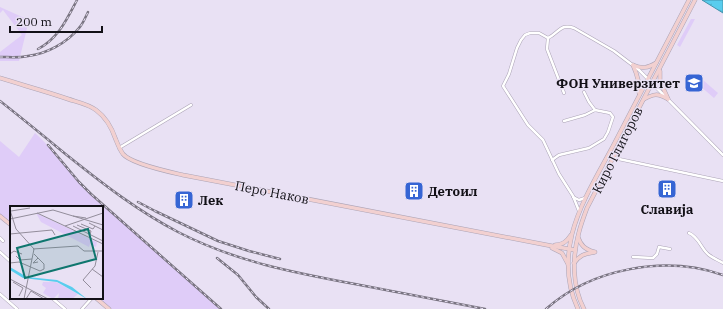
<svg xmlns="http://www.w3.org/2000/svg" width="723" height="309" font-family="'IBM Plex Serif',serif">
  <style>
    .green { fill: #dfccf8 }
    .water { fill: url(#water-ripples); stroke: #4494ad }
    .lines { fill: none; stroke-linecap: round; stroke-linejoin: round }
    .street-casing { stroke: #aca4b6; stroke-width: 3.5 }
    .secondary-casing { stroke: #aca4b6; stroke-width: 4.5 }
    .street { stroke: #fff; stroke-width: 2.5 }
    .secondary { stroke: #f2d0d0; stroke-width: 3.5 }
    .rail-casing { stroke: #797481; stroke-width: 2.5 }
    .rail { stroke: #e9e1f4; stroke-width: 1; stroke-dasharray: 3; stroke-linecap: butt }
    .labels { text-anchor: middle; stroke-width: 3; stroke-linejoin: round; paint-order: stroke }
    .poi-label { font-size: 13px; font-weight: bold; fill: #121016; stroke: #e9e1f4; text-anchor: start }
    .street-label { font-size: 13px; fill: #121016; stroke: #e9e1f4 }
    .inset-road { fill: none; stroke: #938d9b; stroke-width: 1 }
    .view { fill: #0f766e; fill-opacity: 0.15; stroke: #0f766e; stroke-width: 2 }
    .inset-edge { fill: none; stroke: #121016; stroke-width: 2 }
  </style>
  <defs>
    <pattern id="water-ripples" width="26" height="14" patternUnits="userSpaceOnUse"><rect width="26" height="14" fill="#59cdee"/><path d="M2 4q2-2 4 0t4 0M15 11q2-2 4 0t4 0" fill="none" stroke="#4cafcb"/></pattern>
  </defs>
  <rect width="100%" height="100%" fill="#e9e1f4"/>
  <!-- green -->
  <g class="green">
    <path d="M0,7L29,20L19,61H0V52L22,35L3,10L0,13Z"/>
    <path d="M691,19H695L680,47L677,45Z"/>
    <path d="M696,74L718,93L714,98L692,79Z"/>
    <path d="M35,133C56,152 71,175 91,194L221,309H109L96,298H102V207H11V225L0,216V141L19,157Z"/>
  </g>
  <!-- water -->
  <path class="water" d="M702,0H723V13Z"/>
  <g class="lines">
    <!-- street casing -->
    <g class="street-casing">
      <g id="street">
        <path d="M548,38L547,49L564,93"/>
        <path d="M584,92L589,102L595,110"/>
        <path d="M119,148L191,105"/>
        <path d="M614,158L723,181"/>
        <path d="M552,160L559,155L589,148L604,139L608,132L613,117L610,113L595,110L585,115L564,121"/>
        <path d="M573,197L579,200L585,198"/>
        <path d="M579,211L573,196L559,174L543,140L528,125L503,86L509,74L517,48L521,40L525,35L530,33H539L548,38C559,33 560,23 574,28L614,51L639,70L723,155"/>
        <path d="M689,233C699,237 701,249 709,255C713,258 718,260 723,263"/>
        <path d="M0,238L3,241"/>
        <path d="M0,252L11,262"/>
        <path d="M633,257L653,258L657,254L659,247L670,249"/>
        <path d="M0,294L17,309"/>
        <path d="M52,298L65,309"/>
        <path d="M82,309L92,298"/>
      </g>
    </g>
    <!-- secondary casing -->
    <g class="secondary-casing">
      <g id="secondary">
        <path d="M633,65C637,74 640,83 639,93"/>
        <path d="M633,65C642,69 648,68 656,63"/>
        <path d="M660,71V81L668,99"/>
        <path d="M0,78C22,85 45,91 68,99C77,102 88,104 96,110C107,118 112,128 116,140C118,145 120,150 123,154C131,164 170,172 183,175L552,246L575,250"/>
        <path d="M644,99C654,94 657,93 668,99"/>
        <path d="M0,216L11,225"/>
        <path d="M578,237C581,246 585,249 594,252"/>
        <path d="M555,245C563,245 567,241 571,235"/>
        <path d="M552,248L562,253L568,264"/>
        <path d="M574,263C581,254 585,254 595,252"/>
        <path d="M96,298L109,309"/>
        <path d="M578,309C567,286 566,259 572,234C580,203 598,174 613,146C638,97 664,49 689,0"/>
        <path d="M584,309C572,286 572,257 579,232C581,224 584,216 587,208L695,0"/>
      </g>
    </g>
    <!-- street -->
    <use href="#street" class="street"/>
    <!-- secondary -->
    <use href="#secondary" class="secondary"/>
    <!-- rail casing -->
    <g class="rail-casing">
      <g id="rail">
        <path d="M38,49C58,39 67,19 77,0"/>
        <path d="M0,57C9,57 19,58 28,56C46,54 67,43 79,28C83,24 85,18 88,12"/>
        <path d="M0,101C23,119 46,138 68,156C103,184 138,211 178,232C236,262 296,273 360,285C402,293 443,301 485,309"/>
        <path d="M48,145L79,182L91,194L221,309"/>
        <path d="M138,202L155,211L218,241L249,251L280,259"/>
        <path d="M217,258L238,275L256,297L269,309"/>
        <path d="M546,309C592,268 665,255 723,275"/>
      </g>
    </g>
    <!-- rail -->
    <use href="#rail" class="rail"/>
  </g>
  <!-- icons -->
  <defs>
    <g id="university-square" transform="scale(1)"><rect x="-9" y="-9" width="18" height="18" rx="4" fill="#3665d4" stroke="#e9e1f4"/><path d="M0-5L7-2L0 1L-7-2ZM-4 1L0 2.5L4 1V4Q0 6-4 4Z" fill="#fff"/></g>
    <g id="building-square" transform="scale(1)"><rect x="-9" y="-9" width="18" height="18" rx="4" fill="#3665d4" stroke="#e9e1f4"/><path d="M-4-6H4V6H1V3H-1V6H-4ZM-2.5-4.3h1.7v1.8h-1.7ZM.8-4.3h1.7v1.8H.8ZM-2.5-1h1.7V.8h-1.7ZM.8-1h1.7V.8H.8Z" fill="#fff"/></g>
  </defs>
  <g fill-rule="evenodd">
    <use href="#university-square" x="694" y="83"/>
    <use href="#building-square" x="667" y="189"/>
    <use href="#building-square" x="414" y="191"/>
    <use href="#building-square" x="184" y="200"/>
  </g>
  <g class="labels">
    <!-- poi labels -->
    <g class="poi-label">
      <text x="680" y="88" text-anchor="end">ФОН Универзитет</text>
      <text x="428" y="196">Детоил</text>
      <text x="198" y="205">Лек</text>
      <text x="667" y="214" text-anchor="middle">Славија</text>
    </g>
    <!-- street labels -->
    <g class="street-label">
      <text transform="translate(617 150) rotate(-63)" y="5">Киро Глигоров</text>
      <text transform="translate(272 192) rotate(11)" y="5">Перо Наков</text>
    </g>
  </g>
  <!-- overview -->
  <g transform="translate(10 206)">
    <rect width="93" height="93" fill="#e9e1f4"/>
    <path d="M26,7L87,36L86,41L80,38L79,41L31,16ZM33,76H46L68,88L62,93H48L49,87L43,93L33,87L36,82L32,79Z" fill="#dfccf8"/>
    <path d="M0,61L17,71L47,74L62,81L77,93L47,76L13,72L0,64Z" fill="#59cdee"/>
    <path class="inset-road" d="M0,4L6,23L24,43L14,93M1,5L20,2M27,7L55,20M63,10L76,12M0,13L43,4L93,19M79,17L93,24M71,18L83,23L85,20M67,19L81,25L80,29M55,20L93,38M55,20L93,7M63,20L93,35M0,28L42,24L45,29M23,43L68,40L74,45H93M0,48L4,45L12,48M6,50L10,54L22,53M28,56L23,57L28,52M0,57L9,56L30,65L34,63V58L24,48M82,63L93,71M0,73L38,93M3,76L13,82L9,90M81,82L73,74L85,60L88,46M16,93L21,85L34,93"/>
    <path class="view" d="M78,23L86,53L15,72L7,42Z"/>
    <rect width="93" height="93" class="inset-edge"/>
  </g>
  <!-- scale -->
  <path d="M10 26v6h92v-6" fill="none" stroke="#121016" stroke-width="2"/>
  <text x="16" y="26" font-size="12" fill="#121016" stroke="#e9e1f4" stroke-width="3" paint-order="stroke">200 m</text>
</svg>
